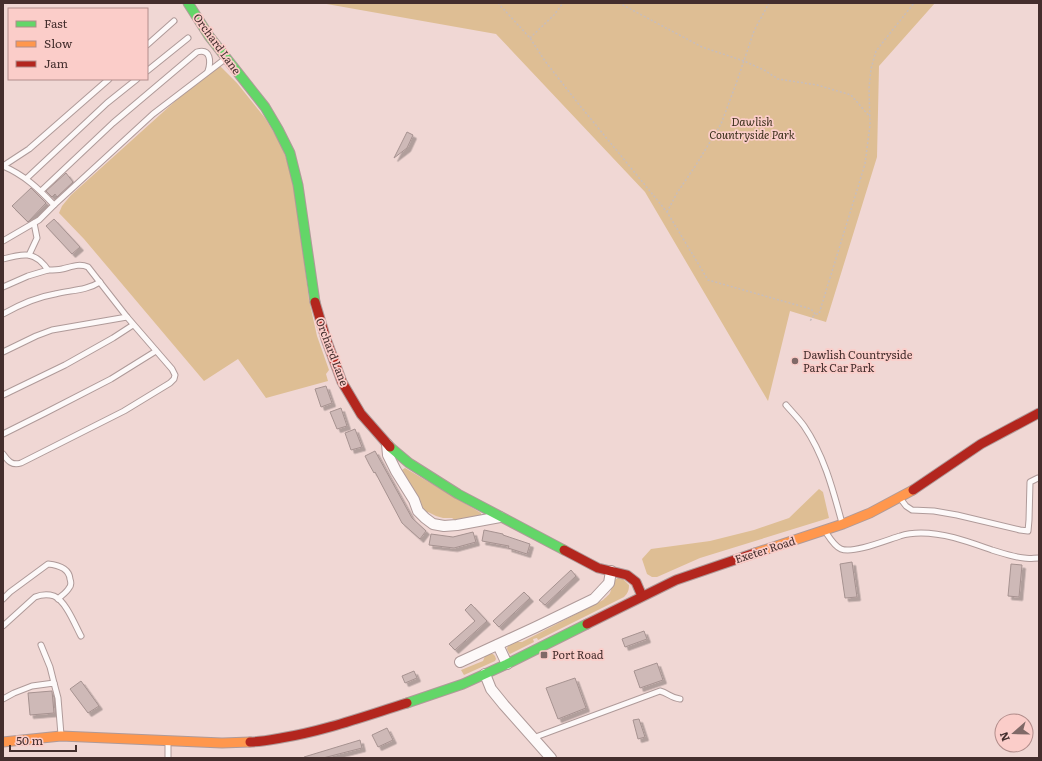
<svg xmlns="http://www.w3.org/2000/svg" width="1042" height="761" font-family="Literata,serif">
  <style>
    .green { fill: #debe94 }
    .building { fill: #ceb9b7; stroke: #a69290; filter: url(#shadow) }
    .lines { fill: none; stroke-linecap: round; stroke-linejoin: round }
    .lane-casing { stroke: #af9a99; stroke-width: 7 }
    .street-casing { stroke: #af9a99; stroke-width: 12 }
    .fast-casing { stroke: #af9a99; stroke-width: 11 }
    .slow-casing { stroke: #af9a99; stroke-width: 11 }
    .jam-casing { stroke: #af9a99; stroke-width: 11 }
    .path { stroke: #c7bdbc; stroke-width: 1.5; stroke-dasharray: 2 2; stroke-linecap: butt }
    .lane { stroke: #fdf9f9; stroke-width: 5 }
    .street { stroke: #fdf9f9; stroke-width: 10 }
    .fast { stroke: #63d668; stroke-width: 9 }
    .slow { stroke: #ff974d; stroke-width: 9 }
    .jam { stroke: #b3261e; stroke-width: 9 }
    .poi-dot { fill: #806967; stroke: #fbcdc9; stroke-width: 1.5 }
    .labels { text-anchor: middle; stroke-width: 3.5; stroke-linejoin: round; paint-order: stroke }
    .street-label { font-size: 11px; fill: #442e2d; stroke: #fbcdc9 }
    .park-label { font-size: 11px; font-style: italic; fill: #382d17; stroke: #fbcdc9 }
    .poi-label { font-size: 11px; fill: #442e2d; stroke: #fbcdc9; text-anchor: start }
  </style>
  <defs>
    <filter id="shadow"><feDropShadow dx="3.5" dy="3.5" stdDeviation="0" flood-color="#0004"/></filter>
  </defs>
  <rect width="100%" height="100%" fill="#f0d7d4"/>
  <!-- green -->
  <g class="green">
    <path d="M321,3H935L879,66L877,157L826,322L790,311L768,401L645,192L496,34Z"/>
    <path d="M220,66L237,83L265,118L282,146L294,183L309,300L317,336L329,370L326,374L328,381L266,398L238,359L204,381L84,239L59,213L62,206L71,195L192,86Z"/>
    <path d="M405,468L481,513V515L458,522L452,518H443L436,516L428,512H423L401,473L402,470Z"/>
    <path d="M819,489L823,492L829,518L700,558L657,577H652L647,574L642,559L651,549L710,541L754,530L789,518Z"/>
    <path d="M618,578H622L629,585C629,590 628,593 624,597L538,640L537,638L533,639L534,642L510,654L509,653L507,649L508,645L516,641L519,642H522L603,600C605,598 609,595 610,593C613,586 611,581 618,578Z"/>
    <path d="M489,654H493L495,656L496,659L495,661L464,675L461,670L483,661L485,656Z"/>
  </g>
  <!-- building -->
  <g class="building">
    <path d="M407,132L413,135L407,148L394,158Z"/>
    <path d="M66,173L73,182L57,197L55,194L52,197L46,191Z"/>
    <path d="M31,188L46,203L28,222L12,206Z"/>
    <path d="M54,219L80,247L72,254L46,226Z"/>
    <path d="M326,386L332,403L321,407L315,389Z"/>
    <path d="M341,408L347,426L337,429L330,412Z"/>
    <path d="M355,429L362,447L351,450L345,433Z"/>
    <path d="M375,451L412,518L426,531L420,539L402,523L375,472L374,473L369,464L365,456Z"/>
    <path d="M484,530L503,534V535L530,544L527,554L508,548L509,546L482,541Z"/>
    <path d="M473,532L476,542L454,548L429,545L431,534L453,537Z"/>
    <path d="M852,562L857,597L845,598L840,564Z"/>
    <path d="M1011,564L1022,565L1019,597L1008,596Z"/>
    <path d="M571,570L576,576L545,605L539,600Z"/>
    <path d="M524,592L530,598L499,627L493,621Z"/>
    <path d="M471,604L487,621L455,650L449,644L475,621L465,610Z"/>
    <path d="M644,631L647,639L625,647L622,639Z"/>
    <path d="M657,663L663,680L640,688L634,671Z"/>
    <path d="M414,671L417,678L405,683L402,676Z"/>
    <path d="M575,678L586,708L558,719L546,688Z"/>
    <path d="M81,681L99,706L88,713L70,689Z"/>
    <path d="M52,691L54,713L30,715L28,693Z"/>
    <path d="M639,719L645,737L638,739L633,720Z"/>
    <path d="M387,728L393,740L378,747L372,735Z"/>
    <path d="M360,740L362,748L323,758H305L304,757Z"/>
  </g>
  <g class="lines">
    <!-- lane casing -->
    <g class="lane-casing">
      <g id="lane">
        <path d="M147,45L174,21"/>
        <path d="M147,71L188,38"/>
        <path d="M3,166L29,149L109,79"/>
        <path d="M3,166C24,175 38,188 54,205L39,220L3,241"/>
        <path d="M27,178L107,103L137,79"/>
        <path d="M41,191L113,123L197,52C211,48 211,62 208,71"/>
        <path d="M54,205L153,114L225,59"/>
        <path d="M29,255L37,238L34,223"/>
        <path d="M3,259C24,253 35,251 48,270C53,270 57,270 62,269C71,267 79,263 88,267L127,317L172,369L175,375L174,379L170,383L124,411L21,463C12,466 8,461 3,454"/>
        <path d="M3,287L28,276L48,270"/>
        <path d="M3,314C19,305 37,297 55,294C70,290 86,291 100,282"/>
        <path d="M3,352L36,336L52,330L127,317"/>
        <path d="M3,395L65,365L113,338L133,325"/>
        <path d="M786,405C792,412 799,419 804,426C824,455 833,490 842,523"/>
        <path d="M3,434L45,413L111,379L156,351"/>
        <path d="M900,498L906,506L912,510L934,511L957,515L1020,530L1028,531L1029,520L1030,482L1038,478"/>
        <path d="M825,531C829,537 834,546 841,549C853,554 887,540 900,536C906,534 914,533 921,533C946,533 969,542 992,550C1002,553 1013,557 1024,558C1029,559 1034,558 1039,558"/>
        <path d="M3,599L10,592L48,564C58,565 69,568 70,579C71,582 71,586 69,588C67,592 61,596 58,599"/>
        <path d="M3,626L35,597C40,595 48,594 54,596C66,601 75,625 81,636"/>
        <path d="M41,645L50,667L54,683"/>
        <path d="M3,699L14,693L32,686L54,683L58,698L61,735"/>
        <path d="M533,738L660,691C668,693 671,698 680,699"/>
        <path d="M168,741V758"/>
      </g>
    </g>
    <!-- street casing -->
    <g class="street-casing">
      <g id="street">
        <path d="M387,444L388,455L396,471L414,500L418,511L425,518L433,524L444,526L457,525L500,517"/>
        <path d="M498,645L507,664"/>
        <path d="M460,662L536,627L594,599L609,583L611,571"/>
        <path d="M485,674L491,689L504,705L551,758"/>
      </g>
    </g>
    <!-- fast casing -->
    <g class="fast-casing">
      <g id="fast">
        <path d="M188,3L209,36L265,107L278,129L290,153L298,185L315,302"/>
        <path d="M390,447L409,463L458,494L564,550"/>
        <path d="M407,703L463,684L507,664L587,624"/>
      </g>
    </g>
    <!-- slow casing -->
    <g class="slow-casing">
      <g id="slow">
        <path d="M755,553L843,524L870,513L913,490"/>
        <path d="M3,742L61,736L222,743L250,742"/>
      </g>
    </g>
    <!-- jam casing -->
    <g class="jam-casing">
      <g id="jam">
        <path d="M315,302L326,339L342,382L361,414L390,447"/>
        <path d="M913,490L981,444L1039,413"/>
        <path d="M564,550L598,568L627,575L636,582L642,596"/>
        <path d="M587,624L676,580L755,553"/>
        <path d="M250,742C260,742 270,740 281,738C324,731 365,716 407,703"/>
      </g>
    </g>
    <!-- path -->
    <g class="path">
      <path d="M498,3L530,38L545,61L577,102L667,212L708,280L811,309L815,314L810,321"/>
      <path d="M619,3L702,47L744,61L764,70L778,79L817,85L851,95L870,117"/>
      <path d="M530,38L554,15L563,3"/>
      <path d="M667,212L677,193L696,165L721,124L736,84L754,31L769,3"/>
      <path d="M816,314H819L865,164L870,125L869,88L871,69L876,51L914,3"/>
    </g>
    <!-- lane -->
    <use href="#lane" class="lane"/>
    <!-- street -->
    <use href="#street" class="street"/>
    <!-- fast -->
    <use href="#fast" class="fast"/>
    <!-- slow -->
    <use href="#slow" class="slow"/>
    <!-- jam -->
    <use href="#jam" class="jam"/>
  </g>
  <!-- markers -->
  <g class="poi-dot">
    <circle cx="795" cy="361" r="4"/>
    <rect x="540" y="651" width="8" height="8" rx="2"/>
  </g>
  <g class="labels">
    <!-- street labels -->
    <g class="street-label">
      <text transform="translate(217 44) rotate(54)" y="4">Orchard Lane</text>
      <text transform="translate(332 352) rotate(69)" y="4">Orchard Lane</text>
      <text transform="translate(765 550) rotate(-18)" y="4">Exeter Road</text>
    </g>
    <!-- park labels -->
    <g class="park-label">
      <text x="752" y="126">Dawlish<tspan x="752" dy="13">Countryside Park</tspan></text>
    </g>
    <!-- poi labels -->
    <g class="poi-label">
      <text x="803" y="359">Dawlish Countryside<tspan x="803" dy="13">Park Car Park</tspan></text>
      <text x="552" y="659">Port Road</text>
    </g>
  </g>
  <!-- border -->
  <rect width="1042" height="761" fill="none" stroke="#442e2d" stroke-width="8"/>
  <!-- legend -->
  <rect x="8" y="8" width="140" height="72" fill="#fbcdc9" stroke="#b28d8b"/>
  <rect x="16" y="21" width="20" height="6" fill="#63d668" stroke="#b28d8b"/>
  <text x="44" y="28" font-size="12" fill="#442e2d">Fast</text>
  <rect x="16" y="41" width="20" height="6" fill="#ff974d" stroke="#b28d8b"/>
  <text x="44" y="48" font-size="12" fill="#442e2d">Slow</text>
  <rect x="16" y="61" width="20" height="6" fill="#b3261e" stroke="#b28d8b"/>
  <text x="44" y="68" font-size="12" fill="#442e2d">Jam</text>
  <!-- north arrow -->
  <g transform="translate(1014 733) rotate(250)"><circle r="19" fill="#fbcdc9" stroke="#b28d8b"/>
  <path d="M0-3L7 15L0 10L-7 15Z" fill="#806967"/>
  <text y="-6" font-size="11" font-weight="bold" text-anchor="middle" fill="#442e2d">N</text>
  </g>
  <!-- scale -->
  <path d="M10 745v6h66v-6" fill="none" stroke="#442e2d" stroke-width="2"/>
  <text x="16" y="745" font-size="12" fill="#442e2d" stroke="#fbcdc9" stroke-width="3" paint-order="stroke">50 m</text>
</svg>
